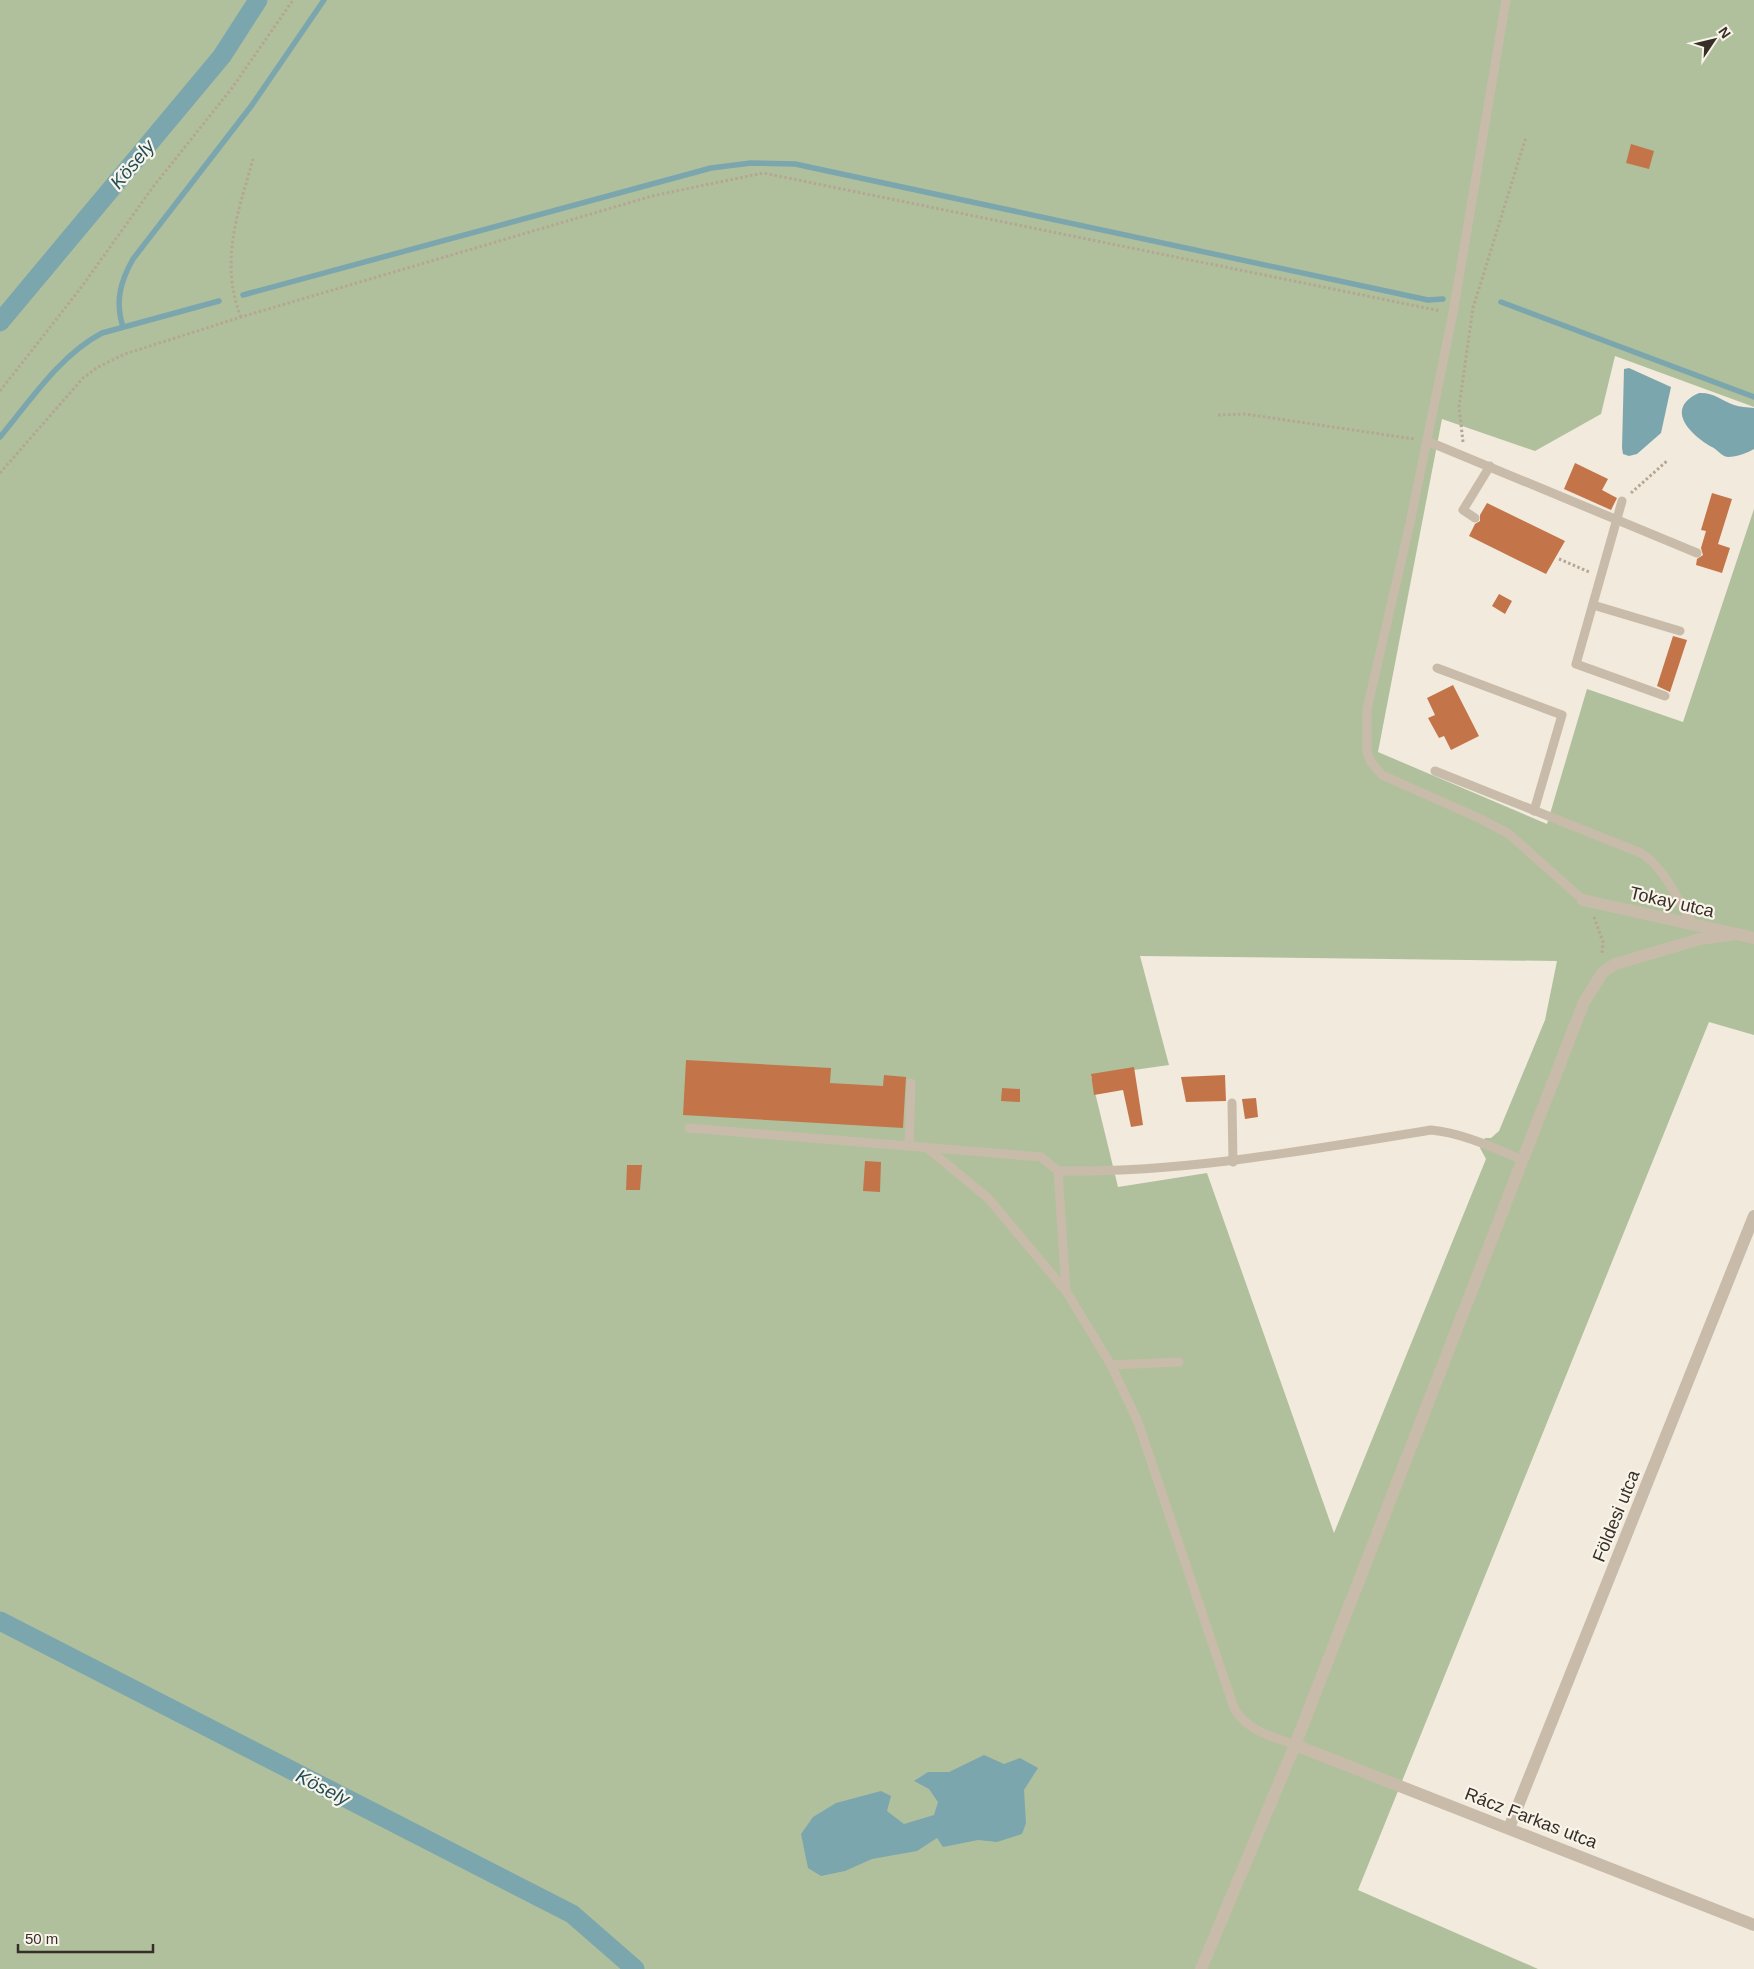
<svg xmlns="http://www.w3.org/2000/svg" width="1754" height="1969" font-family="Helvetica,sans-serif">
  <style>
    .green { fill: #b0c09d; fill-rule: evenodd }
    .water { fill: #7ca6ae }
    .lines { fill: none; stroke-linecap: round; stroke-linejoin: round }
    .stream { stroke: #7ca6ae; stroke-width: 5.5 }
    .canal { stroke: #7ca6ae; stroke-width: 19 }
    .building { fill: #c37549 }
    .path { stroke: #b5a693; stroke-width: 3; stroke-dasharray: 2.5 2.5; stroke-linecap: butt }
    .lane { stroke: #c9bba9; stroke-width: 9 }
    .street { stroke: #c9bba9; stroke-width: 12 }
    .labels { text-anchor: middle; stroke-width: 4.5; stroke-linejoin: round; paint-order: stroke }
    .street-label { font-size: 18px; fill: #372e28; stroke: #f9f4e9 }
    .water-label { font-size: 19px; font-style: italic; fill: #1f4d57; stroke: #f9f4e9 }
  </style>
  <rect width="100%" height="100%" fill="#f2eadc"/>
  <!-- green -->
  <path class="green" d="M0,0H1754V407L1615,356L1601,414L1535,451L1442,419L1378,752L1547,824L1587,689L1683,722L1754,509V1035L1709,1022L1358,1890L1538,1969H0ZM1140,956L1557,961L1545,1020L1499,1131L1491,1138H1485L1480,1148L1486,1159L1334,1533L1207,1173L1118,1187L1091,1076L1169,1065Z"/>
  <!-- water -->
  <g class="water">
    <path d="M1629,368L1671,387L1661,433L1637,454L1629,456L1623,454L1622,448L1624,369Z"/>
    <path d="M1699,393C1713,392 1721,400 1734,405C1740,407 1747,407 1754,408V449C1747,453 1737,457 1728,457C1721,456 1718,450 1712,447C1692,436 1663,409 1699,393Z"/>
    <path d="M984,1755L1004,1764L1020,1758L1038,1768L1024,1790L1026,1823L1022,1834L997,1842L978,1840L943,1847L937,1838L917,1851L872,1859L845,1871L821,1876L808,1868L801,1834L813,1817L836,1803L881,1791L891,1796L887,1811L904,1824L934,1815L938,1802L929,1789L914,1781L928,1772H949Z"/>
  </g>
  <g class="lines">
    <!-- stream -->
    <g class="stream">
      <path d="M243,295L711,168L751,163L795,164L1428,300L1443,299"/>
      <path d="M1501,302L1754,397"/>
      <path d="M123,327C115,302 120,282 133,259L252,105L324,0"/>
      <path d="M0,437C30,401 60,355 102,333L219,301"/>
    </g>
    <!-- canal -->
    <g class="canal">
      <path d="M0,322L222,56L258,0"/>
      <path d="M0,1621L572,1914L635,1969"/>
    </g>
  </g>
  <!-- building -->
  <g class="building">
    <path d="M1631,144L1654,151L1649,169L1626,163Z"/>
    <path d="M1575,463L1608,479L1602,490L1617,498L1611,510L1564,489Z"/>
    <path d="M1712,493L1732,499L1718,544L1730,548L1722,573L1696,565L1697,559L1703,555L1701,548L1706,531L1701,530Z"/>
    <path d="M1487,503L1565,541L1546,574L1469,536L1475,524L1480,521V515Z"/>
    <path d="M1499,594L1512,601L1505,614L1492,606Z"/>
    <path d="M1673,636L1687,640L1670,692L1657,686Z"/>
    <path d="M1453,685L1479,736L1451,750L1444,736L1439,738L1428,718L1435,715L1427,698Z"/>
    <path d="M686,1060L831,1068L830,1083L883,1086L884,1075L906,1077L903,1128L683,1115Z"/>
    <path d="M1134,1067L1143,1125L1131,1127L1123,1090L1094,1095L1091,1074Z"/>
    <path d="M1225,1075L1226,1101L1186,1102L1181,1077Z"/>
    <path d="M1002,1088L1020,1089V1102L1001,1101Z"/>
    <path d="M1256,1098L1258,1117L1245,1119L1242,1099Z"/>
    <path d="M865,1161L881,1162L880,1192L863,1191Z"/>
    <path d="M627,1165H642L640,1190H626Z"/>
  </g>
  <g class="lines">
    <!-- path -->
    <g class="path">
      <path d="M241,317C219,262 238,213 253,159"/>
      <path d="M0,391L80,289L153,187L232,88L293,0"/>
      <path d="M1218,415L1245,414L1414,439"/>
      <path d="M1463,442L1459,407L1473,308L1526,137"/>
      <path d="M0,473L83,378L98,367L125,354L241,317L652,196L763,173L1441,311"/>
      <path d="M1631,493L1668,460"/>
      <path d="M1559,559L1589,572"/>
      <path d="M1594,917L1603,942L1602,954"/>
    </g>
    <!-- lane -->
    <g class="lane">
      <path d="M1506,0L1453,313L1410,523L1367,709V752L1371,762L1382,775L1481,819L1509,834L1583,900"/>
      <path d="M1427,441L1697,553"/>
      <path d="M1622,501L1576,664L1665,696"/>
      <path d="M1475,518L1463,510L1490,466"/>
      <path d="M1593,605L1680,631"/>
      <path d="M1437,668L1562,715L1534,811"/>
      <path d="M1435,771L1641,853C1665,868 1678,901 1693,924"/>
      <path d="M1232,1103L1233,1162"/>
      <path d="M689,1128L1041,1157L1058,1171L1066,1291L1111,1365L1138,1422L1234,1708C1247,1731 1271,1736 1295,1745"/>
      <path d="M909,1145L911,1083"/>
      <path d="M926,1147L988,1198L1066,1291"/>
      <path d="M1058,1171C1183,1173 1307,1150 1431,1130C1463,1133 1494,1148 1523,1160"/>
      <path d="M1111,1365L1179,1362"/>
    </g>
    <!-- street -->
    <g class="street">
      <path d="M1583,900L1754,938"/>
      <path d="M1295,1745L1754,1925"/>
      <path d="M1509,1828L1754,1216"/>
      <path d="M1201,1969L1295,1745L1584,1002L1603,972L1615,964L1700,939L1737,934"/>
    </g>
  </g>
  <g class="labels">
    <!-- street labels -->
    <g class="street-label">
      <text transform="translate(1672 902) rotate(13)" y="6">Tokay utca</text>
      <text transform="translate(1616 1516) rotate(-68)" y="6">Földesi utca</text>
      <text transform="translate(1531 1818) rotate(21)" y="6">Rácz Farkas utca</text>
    </g>
    <!-- water labels -->
    <g class="water-label">
      <text transform="translate(132 164) rotate(-50)" y="7">Kösely</text>
      <text transform="translate(323 1787) rotate(27)" y="7">Kösely</text>
    </g>
  </g>
  <!-- north arrow -->
  <g transform="translate(1714 40) rotate(55)" stroke="#f9f4e9" stroke-width="4" paint-order="stroke">
  <path d="M0-4L9 19L0 12L-9 19Z" fill="#372e28"/>
  <text y="-8" font-size="14" font-weight="bold" text-anchor="middle" fill="#372e28">N</text>
  </g>
  <!-- scale -->
  <path d="M18 1944v8h135v-8" fill="none" stroke="#372e28" stroke-width="2.5"/>
  <text x="25" y="1944" font-size="15" fill="#372e28" stroke="#f9f4e9" stroke-width="4" paint-order="stroke">50 m</text>
</svg>
